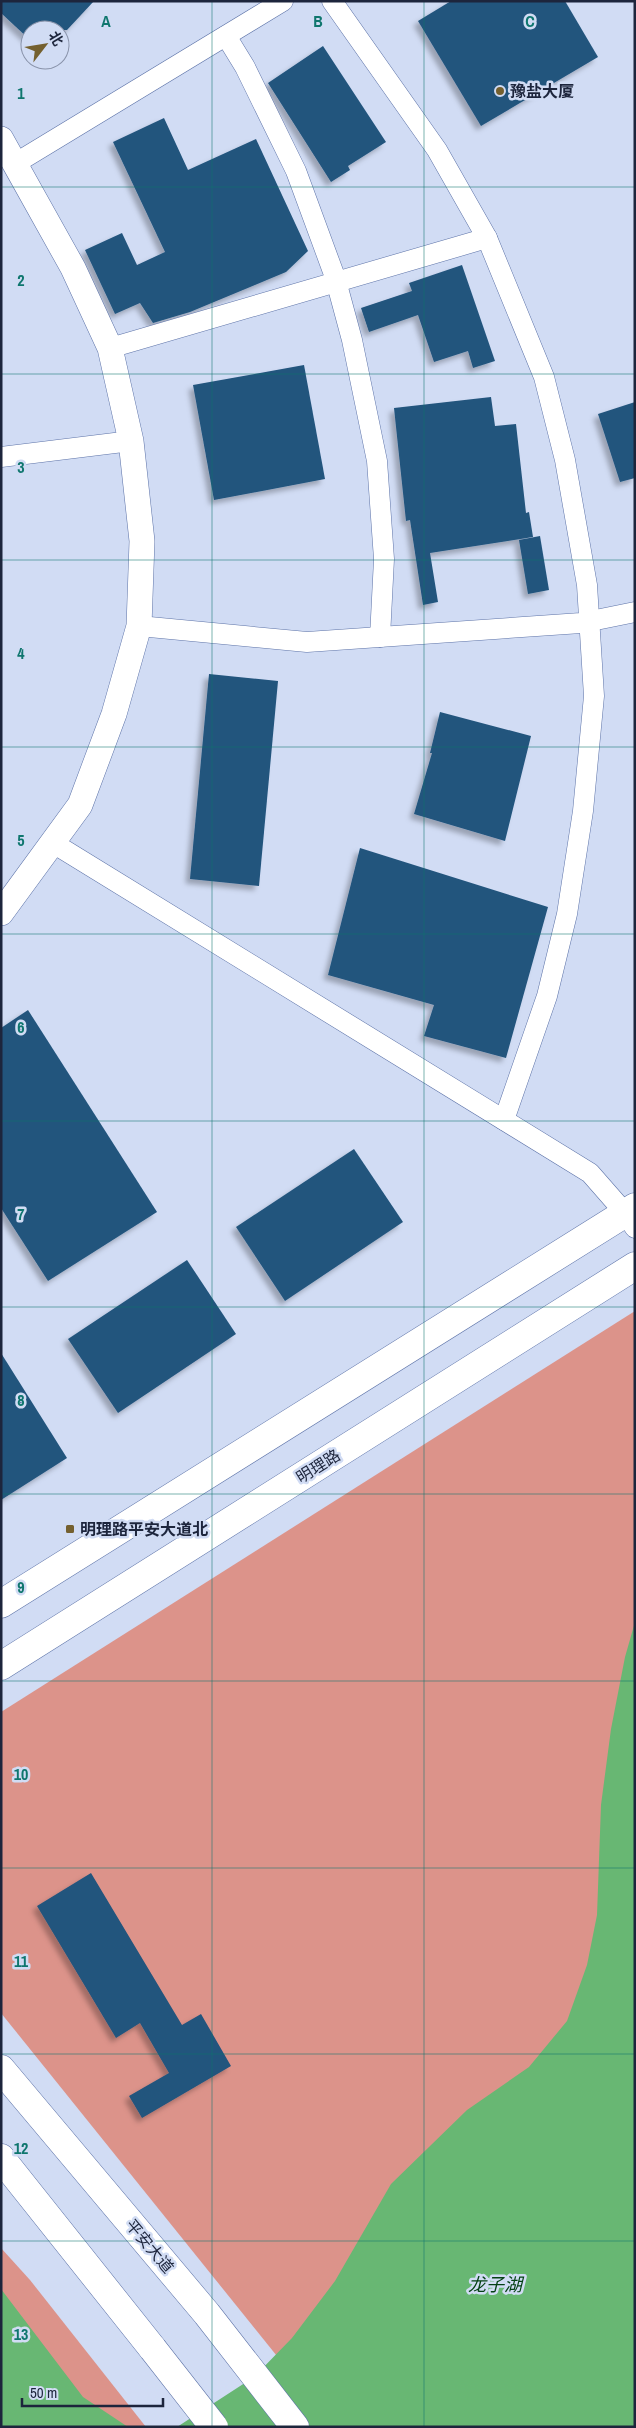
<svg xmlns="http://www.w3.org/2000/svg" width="636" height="2428" font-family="'Archivo Narrow','Noto Sans SC',sans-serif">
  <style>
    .green { fill: #dc938a }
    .water { fill: #68b773 }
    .building { fill: #22547d; filter: url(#shadow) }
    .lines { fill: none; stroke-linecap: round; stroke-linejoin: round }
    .minor-casing { stroke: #5d73a8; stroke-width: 21 }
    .tertiary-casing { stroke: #5d73a8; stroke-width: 26 }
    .secondary-casing { stroke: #5d73a8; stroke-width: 29 }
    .minor { stroke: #fff; stroke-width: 20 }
    .tertiary { stroke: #fff; stroke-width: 25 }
    .secondary { stroke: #fff; stroke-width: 28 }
    .secondary-bridge-casing { stroke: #5d73a8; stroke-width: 29; stroke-linecap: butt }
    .secondary-bridge { stroke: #fff; stroke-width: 28 }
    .grid { fill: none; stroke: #0f766e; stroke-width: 1; stroke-opacity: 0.55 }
    .poi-dot { fill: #74602f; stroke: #d1dcf4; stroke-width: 2 }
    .labels { text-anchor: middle; stroke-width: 5; stroke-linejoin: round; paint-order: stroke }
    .poi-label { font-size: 16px; font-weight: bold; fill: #1d253c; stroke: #d1dcf4; text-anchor: start }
    .street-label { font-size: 16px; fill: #1d253c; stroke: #d1dcf4 }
    .water-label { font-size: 18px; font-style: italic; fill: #044114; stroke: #d1dcf4 }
    .grid-label { font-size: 16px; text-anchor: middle; font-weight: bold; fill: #0f766e; stroke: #d1dcf4; stroke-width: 5; stroke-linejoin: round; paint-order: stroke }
  </style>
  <defs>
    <filter id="shadow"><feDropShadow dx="-4.5" dy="4.5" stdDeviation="2.5" flood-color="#0004"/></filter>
  </defs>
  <rect width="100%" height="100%" fill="#d1dcf4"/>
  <!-- green -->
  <g class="green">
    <path d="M635,1311V2427H334L1,2013V1712Z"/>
    <path d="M1,2248L30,2280L146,2427H1Z"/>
  </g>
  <!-- water -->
  <g class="water">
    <path d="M635,1622V2427H177L254,2377L292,2338L335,2281L391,2184L467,2110L529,2067L567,2021L587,1965L597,1915L601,1805L611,1729L625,1657Z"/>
    <path d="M1,2289L83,2397L128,2427H1Z"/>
  </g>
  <!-- building -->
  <g class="building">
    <path d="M1,1H94L67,30H30V40L1,13Z"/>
    <path d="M451,1H565L598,57L481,126L418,21Z"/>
    <path d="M323,46L386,142L348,166L350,170L331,182L268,83Z"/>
    <path d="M164,118L188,170L256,139L308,251L286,272L190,312L153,323L140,303L115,314L85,250L122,233L137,265L165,252L113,142Z"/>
    <path d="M462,265L495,361L473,368L468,351L434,362L418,315L369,332L361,308L412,291L409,283Z"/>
    <path d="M304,365L325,479L214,500L193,385Z"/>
    <path d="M491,397L495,426L516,424L526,513L529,512L533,537L430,553L438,602L423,605L410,520L406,521L394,408Z"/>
    <path d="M635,402V478L620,482L598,414Z"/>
    <path d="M540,536L549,590L528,594L519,540Z"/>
    <path d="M209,674L278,681L259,886L190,879Z"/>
    <path d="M440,712L531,736L505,841L414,814L432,753H430Z"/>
    <path d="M360,848L548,907L506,1058L424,1036L434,1005L328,975Z"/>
    <path d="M28,1010L157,1212L48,1281L1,1208V1028Z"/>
    <path d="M354,1149L403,1222L285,1301L236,1227Z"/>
    <path d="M187,1260L236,1334L118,1413L68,1339Z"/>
    <path d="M1,1353L67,1458L1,1500Z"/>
    <path d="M91,1873L182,2025L201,2014L231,2066L142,2118L129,2096L169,2073L140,2023L116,2038L37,1906Z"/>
  </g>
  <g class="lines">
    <!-- minor casing -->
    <g class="minor-casing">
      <g id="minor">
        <path d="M332,1L437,150L487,238L544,377L565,460L587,585L594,696L583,811L567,914L547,996L504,1120"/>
        <path d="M226,36L245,67L296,171L335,277L352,340L377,461L384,559L380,637"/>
        <path d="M16,163L283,1"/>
        <path d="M110,348L487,238"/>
        <path d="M1,457L131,441"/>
        <path d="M139,626L307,642L581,623L635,612"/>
        <path d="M53,843L590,1173L625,1213L635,1228"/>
      </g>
    </g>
    <!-- tertiary casing -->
    <g class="tertiary-casing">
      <path id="tertiary" d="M1,139L73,268L110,348L131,441L142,541L139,626L114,714L80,805L1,913"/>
    </g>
    <!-- secondary casing -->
    <g class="secondary-casing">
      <g id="secondary">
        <path d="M1,1604L635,1207"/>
        <path d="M1,1666L635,1266"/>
        <path d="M1,2069L207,2314L295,2427"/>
        <path d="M1,2158L153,2349"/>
      </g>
    </g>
    <!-- minor -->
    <use href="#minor" class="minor"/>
    <!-- tertiary -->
    <use href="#tertiary" class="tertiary"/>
    <!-- secondary -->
    <use href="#secondary" class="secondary"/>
    <!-- secondary-bridge casing -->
    <g class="secondary-bridge-casing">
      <path id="secondary-bridge" d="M153,2349L214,2427"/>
    </g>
    <!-- secondary-bridge -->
    <use href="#secondary-bridge" class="secondary-bridge"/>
  </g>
  <!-- grid -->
  <path class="grid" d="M212,1V2427M424,1V2427M1,187H635M1,374H635M1,560H635M1,747H635M1,934H635M1,1121H635M1,1307H635M1,1494H635M1,1681H635M1,1868H635M1,2054H635M1,2241H635"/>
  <!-- markers -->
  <g class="poi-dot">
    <circle cx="500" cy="91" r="5"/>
    <rect x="65" y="1524" width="10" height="10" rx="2.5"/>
  </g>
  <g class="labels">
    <!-- poi labels -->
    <g class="poi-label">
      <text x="510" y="97">豫盐大厦</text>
      <text x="80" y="1535">明理路平安大道北</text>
    </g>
    <!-- street labels -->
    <g class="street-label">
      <text transform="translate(318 1466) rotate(-32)" y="6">明理路</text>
      <text transform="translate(150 2246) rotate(50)" y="6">平安大道</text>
    </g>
    <!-- water labels -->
    <g class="water-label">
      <text x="495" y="2291">龙子湖</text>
    </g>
  </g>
  <g class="grid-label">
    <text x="106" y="27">A</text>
    <text x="318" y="27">B</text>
    <text x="530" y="27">C</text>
    <text x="21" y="99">1</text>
    <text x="21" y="286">2</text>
    <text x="21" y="473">3</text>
    <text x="21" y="659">4</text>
    <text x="21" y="846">5</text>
    <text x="21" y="1033">6</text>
    <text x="21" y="1220">7</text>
    <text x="21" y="1406">8</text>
    <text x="21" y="1593">9</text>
    <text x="21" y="1780">10</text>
    <text x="21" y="1967">11</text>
    <text x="21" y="2154">12</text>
    <text x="21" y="2340">13</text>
  </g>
  <!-- border -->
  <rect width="636" height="2428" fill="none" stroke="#1d253c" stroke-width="5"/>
  <!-- north arrow -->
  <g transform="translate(45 45) rotate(59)"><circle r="24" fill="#d1dcf4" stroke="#8993aa"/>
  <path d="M0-4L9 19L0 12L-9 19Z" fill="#74602f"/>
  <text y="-8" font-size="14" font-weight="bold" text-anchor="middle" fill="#1d253c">北</text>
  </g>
  <!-- scale -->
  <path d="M22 2398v8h141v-8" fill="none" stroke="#1d253c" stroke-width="2.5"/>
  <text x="30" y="2398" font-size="15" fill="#1d253c" stroke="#d1dcf4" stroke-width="4" paint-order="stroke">50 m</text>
</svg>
